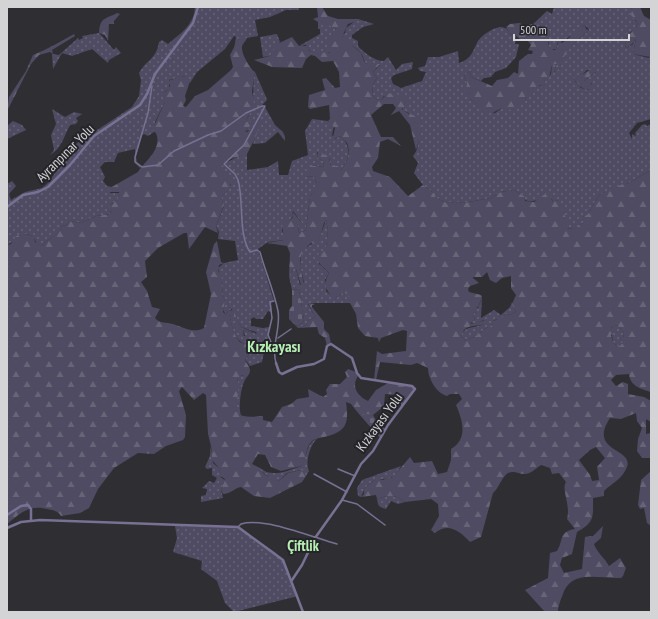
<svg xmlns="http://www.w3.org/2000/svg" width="658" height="619" font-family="'PT Sans Narrow',sans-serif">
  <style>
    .grass { fill: url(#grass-dots); fill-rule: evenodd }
    .forest { fill: url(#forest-firs); fill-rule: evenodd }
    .cemetery { fill: url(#cemetery-stones) }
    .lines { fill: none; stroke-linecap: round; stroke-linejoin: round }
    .minor { stroke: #787193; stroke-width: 1.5 }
    .tertiary { stroke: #787193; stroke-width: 2.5 }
    .labels { text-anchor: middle; stroke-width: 4; stroke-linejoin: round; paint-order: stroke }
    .street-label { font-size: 14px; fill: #d4d4d7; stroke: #252429 }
    .neighbourhood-label { font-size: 15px; font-weight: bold; fill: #b6efb3; stroke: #252429 }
    .quarter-label { font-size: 16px; font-weight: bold; fill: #b6efb3; stroke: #252429 }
  </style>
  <defs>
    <pattern id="grass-dots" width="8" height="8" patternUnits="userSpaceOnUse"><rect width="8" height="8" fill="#4f4b62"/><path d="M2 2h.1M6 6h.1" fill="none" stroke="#676478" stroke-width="1.8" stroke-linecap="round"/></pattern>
    <pattern id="forest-firs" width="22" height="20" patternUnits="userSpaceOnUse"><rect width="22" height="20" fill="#4f4b62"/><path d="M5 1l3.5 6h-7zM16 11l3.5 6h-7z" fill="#676478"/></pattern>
    <pattern id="cemetery-stones" width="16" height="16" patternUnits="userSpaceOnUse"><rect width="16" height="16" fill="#4f4b62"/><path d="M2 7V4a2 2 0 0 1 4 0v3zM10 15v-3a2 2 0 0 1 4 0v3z" fill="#676478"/></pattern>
  </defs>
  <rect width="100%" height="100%" fill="#2f2e33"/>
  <!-- grass -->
  <g class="grass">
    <path d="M195,7H300L298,10H286L270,17L255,20L258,36L247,38H239L234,49L236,37L234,36L225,49L197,72L190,83L185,76L169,80V88L165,92V102L155,122L154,132L148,136L144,134L142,135L136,157L137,162L142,166L140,168L135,163V149L118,153L114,162H105L100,167L105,177L103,181L107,186L112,187L110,193H120L118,200L111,204L107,209L111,210L110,214L96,216L81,223L70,221L66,225L62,226C60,233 51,238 45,242L43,246L37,244L33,236L26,234L7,245V184L12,181L16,186L9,194L11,200L25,192L42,188L49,182L73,146L132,107L139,96L141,80L139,73C147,59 156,60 159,42L162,40L168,44C181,33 194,25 195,7Z"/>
    <path d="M554,7H629L632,9L635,20L638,23L636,28L628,34L625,44L626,48L632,45L636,39L633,54L649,58L651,56V119L637,123L629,133L632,139V134L636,136L635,133L642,125L645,124L647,126L651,124V170L627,184L599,195L588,214L583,217V223L574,229L567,228L566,219L558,200L553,202L552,199L545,195C539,200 530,204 524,199V196L514,190L501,192L491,198L463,203L455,202L447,203L436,198L435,194L423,185L414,173L418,163L413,156C421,147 418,133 419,122L409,113L403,111V106L384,96L381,100L375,99C371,93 372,84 377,78L373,72L380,65L367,64C363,61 364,57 361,53C357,48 348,43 343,40L342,35L345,33L346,28L358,19L374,24L363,27L352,35V38L358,41V46C364,53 375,61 384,61L388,57L396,70L402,64L413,62L412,69L394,75L391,78L393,84L401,88L422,81L426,72L420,71L418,68L425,66L428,57H439L458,51L459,63C471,59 472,53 477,43C480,36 494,27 501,27C503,27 505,28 507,29L510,34L516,36L515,44H519L516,57L506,68L495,72L491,77L484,78L481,81L471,77L470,71L464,76L467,84L466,91L470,95V99L485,110L495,113L502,108L507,110L526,100L525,98C529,90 535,85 543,86L545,80L551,74L552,65L557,64L554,72L560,68L561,59L566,51L589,30L585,25C576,29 565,43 558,42L556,49H551L548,45L549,43L537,28H531V26L547,11L552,14ZM587,70L596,72L584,81L592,83L589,90L581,88L575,81Z"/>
    <path d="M323,21L336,29C329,41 328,36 331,52L324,54L311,53L306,45L299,46L320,34V23Z"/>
    <path d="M99,33L114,50L116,47L121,53L109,60L108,63L92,49L72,56L62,53L53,69L52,54L59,55L78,38L79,40L83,38L82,36Z"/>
    <path d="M277,34L280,42L270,56L263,57L260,37Z"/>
    <path d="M255,72L266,97L267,100L262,105L265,107L275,125L283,132L285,137V141L278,132L265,143L253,144L260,122L250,130L245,131L248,128L246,120C257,106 251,89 255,72Z"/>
    <path d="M52,109L65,117L74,112L82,114L76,118L78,121L76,124L70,125C64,136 62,148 50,155L54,150L51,135L56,124Z"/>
    <path d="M312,119L328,121L334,126L332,135L335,139L340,136C342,139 345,140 346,143C351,152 347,163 341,170L336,166H331L329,157L317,152V157L323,161L324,167L312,165L306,176L314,177C320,189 318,188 310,196L306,230L299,233L298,226L302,223L293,211L292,213L293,216L289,221L284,222L282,231L285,237L284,240L268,242L258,249L274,301H271L272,313L268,311L263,319H256L254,317L251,319V326L263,328L269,327V338L261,342L260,351L264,352L262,362L250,366L245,359L249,355L246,348L247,345C234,341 231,326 230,314H233L243,336H245L243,330L257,334L256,332L241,327L232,309L227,312L226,315L223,310L225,300L222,295L223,284L221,282L218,268L224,263L238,260L235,241L218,239L219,232L216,226L224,206L221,197C240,178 226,184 222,164L245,154H247V170L268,167L278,161L279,175H288L292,161L308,155L305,131Z"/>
    <path d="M13,121L22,125L26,130L7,139V126Z"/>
    <path d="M326,220L328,231L326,249L318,255L319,264L329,273L325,280L327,287L326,291L335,299L342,293L348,294L350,303H310L308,304L315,317L308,321L306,325L298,328L296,326L303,323L304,320L299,289L292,290L289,276L293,269H296L300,285L304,282L300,266L301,256L304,249L319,239Z"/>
    <path d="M482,297L481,318L494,310L501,315L510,307L512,302L516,311L511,315L505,314L501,319L494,320L491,326C481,329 475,341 463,339L461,335C467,324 477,329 485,323L484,320L475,324L470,322L475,319L473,314L476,312V308H478Z"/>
    <path d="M617,325L624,333L623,338L620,339L624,342L618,347L613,342L611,328Z"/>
    <path d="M245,375L247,377C241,383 238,407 241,415L238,414C232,406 241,390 237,378L239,376Z"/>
    <path d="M318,438C310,444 305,462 309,471L306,476L301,470L287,473L279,481L271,479L260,470V468C271,478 288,471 301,466C308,457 305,443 318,438Z"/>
    <path d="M211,445L213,463L219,468L221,478L225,480L221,490L223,498L201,502V496L206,495L207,489L202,488L209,481L214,483L217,478L212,475V468L207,469L205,467L210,456Z"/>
    <path d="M401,466L394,477L373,481L365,488L361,497L358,496L357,488L362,480Z"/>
    <path d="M386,496L398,497L405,502L398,504L391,501L386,509C378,507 378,505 377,499Z"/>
    <path d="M175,526L238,527L276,553L285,564L298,596L234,612L225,603L217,581L201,569L202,561L173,552L177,538Z"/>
  </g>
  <!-- forest -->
  <g class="forest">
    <path d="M317,7H322L328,16L338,19H358V21L348,24L342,37L361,53L364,61L367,64H380L373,72L377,78C372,83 371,94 375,99L381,100L387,94L403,95L409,99L408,103L402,109C405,114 413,113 418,119C423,125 419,143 416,150L410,125L399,111L391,115L396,108L393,104H384L371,115L381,137H393L401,146L388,139L380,142L378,158L372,167L373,171L390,177L408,196L423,185L435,194L436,198L447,203L455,202L463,203L491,198L501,192L514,190L524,196L525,201L534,202L548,192L553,202L558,200C564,207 562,215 569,221L567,228L573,229L583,223V217L588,214L599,195L623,184H627L651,170V392C641,389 630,386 629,374L616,375L611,380L616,386L623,382L628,384V394L644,397L651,401V422L646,419V434L651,433V458H642L637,451L638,439L642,428L637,421L636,413L621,419L610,418C586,454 640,447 625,471C620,480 611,484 604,491V496L593,498C593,517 595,522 577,532L572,554L562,558L560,565L564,573L582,569L585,537L593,536L603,526L601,538L594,544C597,553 605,558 609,566L620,558L626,568L623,576L621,578C598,579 572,569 563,594C561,599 558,606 558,612H545L525,590L548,578L550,553L557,551C564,540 558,532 575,529L567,519C571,505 561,490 566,482L559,473L552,474L550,468L541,465C535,469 531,474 524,474C519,474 514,470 508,473C501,478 499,488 493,493L481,537L470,542C460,531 448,522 435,533L431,530L439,516L438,504L431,499L405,502L398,497L386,496L377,499L376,495L361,497L364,494V489L373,481L378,479L383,480L387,478H392L410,457L414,463L432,461L438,474L447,472L451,460V449C468,439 463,421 456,405L462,399L459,394H450L447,396C436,393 428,378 428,368L417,363L411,365L380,362L376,380H374L377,351L382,354L406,351L407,331L403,330L381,338L379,342L378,338L365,336L358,328L356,314L349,301L348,294L342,293L334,300C327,290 322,286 329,273C323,266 317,265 318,255L326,248L328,231L326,220C321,226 322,239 316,244L311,243C294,257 301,267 304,285L302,288L296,269H293L289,276L290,253L287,246L267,243L284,240L282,223L290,220L293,217L292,211L302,223V225L298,226L299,233L306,230L310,196C317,188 320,189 314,177L306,176V171L310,165L324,167L323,161L317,157L318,151L322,154L331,156L329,158L331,166H338L341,170C347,163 351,152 347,143C345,140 342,139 340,136L334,139L333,137L335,128L328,121L330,119L329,105L310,109L308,107L309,95L325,90L322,79L326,78L335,88L340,87L339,72L333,61L322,62L315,56L311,55L306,59L302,68L272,67L254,60L270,56L277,44L292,37L299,46H307L310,52L330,53L328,45L330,36L336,29L322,21L321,29H318V22L313,19L318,17ZM487,272L490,280L496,283L502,278L511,276V288L516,295L512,304L516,311L511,315L505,314L501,318L493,321L491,326C481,329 475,341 463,339L461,335C462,334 463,331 464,330C469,324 480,327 486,323V320C481,321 475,325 470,323L475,319L473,314L476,312V308L478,307L482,297L481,295L469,292L468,289L470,286L479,283L473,278V277H482ZM617,325L624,333L623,338H620L623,343L618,347L613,342L611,335L613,333L611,328ZM596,447L605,458L597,467L599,480L592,481L590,475L579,460L590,450Z"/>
    <path d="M629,7H640L644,16L651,20L650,57L633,54L636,39L631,45L626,48L625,44L627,38L625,34L631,33L634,28H636L638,23L631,15L632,9Z"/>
    <path d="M117,13L120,14L114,21V24H109L108,41L105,35L99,33C100,16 107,19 117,13Z"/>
    <path d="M520,23L524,26L532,24L531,28H537L547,38L549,47L554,50L556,49L559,41L562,43L570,37L571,33L576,31L577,29L585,25L586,29L589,30C577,41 563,51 560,68L554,72L557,64L552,65L549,78L545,80L543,88L541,85C533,88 530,91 525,98L526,100C522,104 513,109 507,111L502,108L492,113L484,110L470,99V95L465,91L467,84L464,76L470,71L471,77L492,86L497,80L508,78L514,72L518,74L519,61L528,54H532L533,51L528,50L531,45L528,41H522L515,35L510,34L506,27L510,24Z"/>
    <path d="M74,34L75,36L52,50L53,54L50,52L39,55L31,64L7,111L9,97L26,71L33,55C48,49 61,41 74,34Z"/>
    <path d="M239,38H247C246,41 242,44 242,47C241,53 250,69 255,72L252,91L255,109L251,111L246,120L247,122L252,121L250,126L245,131L247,132L254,127L260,115C263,126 252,144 247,154L228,160L222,164L226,173L231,175L234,183L230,184V188L221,197L224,205L216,226L218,233L205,227L189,249L187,233H184L158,248L145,261L147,277L141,282L147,291L152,307L160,309L155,318C160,324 166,322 173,324C183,327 194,334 204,328L211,294L206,272L214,244L217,241L221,262L224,263L219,265L218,271L222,278L221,282L223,284L222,295L225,300L223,312L226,315L228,311L233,310L241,327L258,334L243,330L244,337L238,329L233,314H230C230,320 235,341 242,343C244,344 246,343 247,344L246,348L249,355L245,359C247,366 254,369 247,377L242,375L237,378C244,402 219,421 263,416V420L272,422L282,407L291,404L297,399L309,397L308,389L323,397L327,394L326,390L330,384H340L347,377L345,372L348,369L356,372L358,376C351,386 357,396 368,401L376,390L388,383L412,386L415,389L401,407V395L385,394L384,406L373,415L359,414L351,404L346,402C349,423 347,432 324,437C319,438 316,438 312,441C305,447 307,460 301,466L281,471L271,467L265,455L258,454L252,464L260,468C263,477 272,477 279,481L288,473L301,470L306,476L302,482L270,498L254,496L241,487C234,488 231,494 223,494L221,490L225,479L220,476L219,468L212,460V450L208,434L206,395L203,393L194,400L182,387L179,391L186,415L185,437L183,440L166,446L154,454L138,453L114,468L98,489L89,508L80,513L61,516C58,511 53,510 47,509C28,505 22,512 7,524V245L11,244L16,236L25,234L34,236L35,242L43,246L45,242C51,238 60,232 62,226L66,225L70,221L81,223L96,216L110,214L111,211L107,209V207C113,202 121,201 119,192H109L110,188L138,172C145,161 160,152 157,136C156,131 153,133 153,128L165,102L164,94L170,86L168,81L179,77L186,76L190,81L185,96L186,100L183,106L186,107L195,96L208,90L231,70L233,67L230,55Z"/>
    <path d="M592,69L597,71L584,81H591L592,89C586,92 578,86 576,81H573L572,78C580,77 585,72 592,69Z"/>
    <path d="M308,303L315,304L312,305V307L324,322V329L329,334L331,344L327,346L325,338L319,334L317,327L298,328L306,325L308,321L315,317Z"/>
    <path d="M651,471V526L647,523L644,508L640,509L638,505L641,480Z"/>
  </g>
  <!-- cemetery -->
  <g class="cemetery">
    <path d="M299,289L304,320L303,323L296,326L289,319V310L292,306V290Z"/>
    <path d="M359,414L373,415L377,422L386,429L380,438Z"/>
  </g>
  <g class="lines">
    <!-- minor -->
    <g class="minor">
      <path d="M152,86L148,113L135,157V162L142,167L158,165L174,151L208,135L221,131L246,113L262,106H265L244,145L224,164L235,174L238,180C244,199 238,235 250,252L257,250L260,252C265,271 274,291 278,311C281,328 271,346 276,363"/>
      <path d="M278,338L291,329"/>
      <path d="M274,349L268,335L272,318L270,302L274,301"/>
      <path d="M338,469L355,476"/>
      <path d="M314,474L347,492"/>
      <path d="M342,500L357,504L385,525"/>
      <path d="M238,527L241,524C264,517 312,537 337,544"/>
    </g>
    <!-- tertiary -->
    <g class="tertiary">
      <path d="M7,207L23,195L38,192L48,187L70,165L94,136L140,105L147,94L155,74L193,23L198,7"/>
      <path d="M276,363L279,372L282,374L297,367L314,364L324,359L327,346L331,344L352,358L357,373L361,378L412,386L415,389L388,425L373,451L361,464L342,500L315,538L302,565L292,580"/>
      <path d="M7,515L21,506L28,505L31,509V520"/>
      <path d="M7,528L21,522L40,520L238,527L283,560L303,612"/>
    </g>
  </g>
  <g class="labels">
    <!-- street labels -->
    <g class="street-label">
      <text transform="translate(65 153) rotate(-45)" y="5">Ayranpınar Yolu</text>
      <text transform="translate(379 422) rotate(-54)" y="5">Kızkayası Yolu</text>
    </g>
    <!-- neighbourhood labels -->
    <g class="neighbourhood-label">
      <text x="303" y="551">Çiftlik</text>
    </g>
    <!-- quarter labels -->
    <g class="quarter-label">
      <text x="274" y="352">Kızkayası</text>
    </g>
  </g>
  <!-- border -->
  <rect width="658" height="619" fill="none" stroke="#d4d4d7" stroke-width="16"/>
  <!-- scale -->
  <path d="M514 34v6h115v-6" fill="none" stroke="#d4d4d7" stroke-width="2"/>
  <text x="520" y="34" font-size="12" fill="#d4d4d7" stroke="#252429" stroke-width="3" paint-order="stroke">500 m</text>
</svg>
